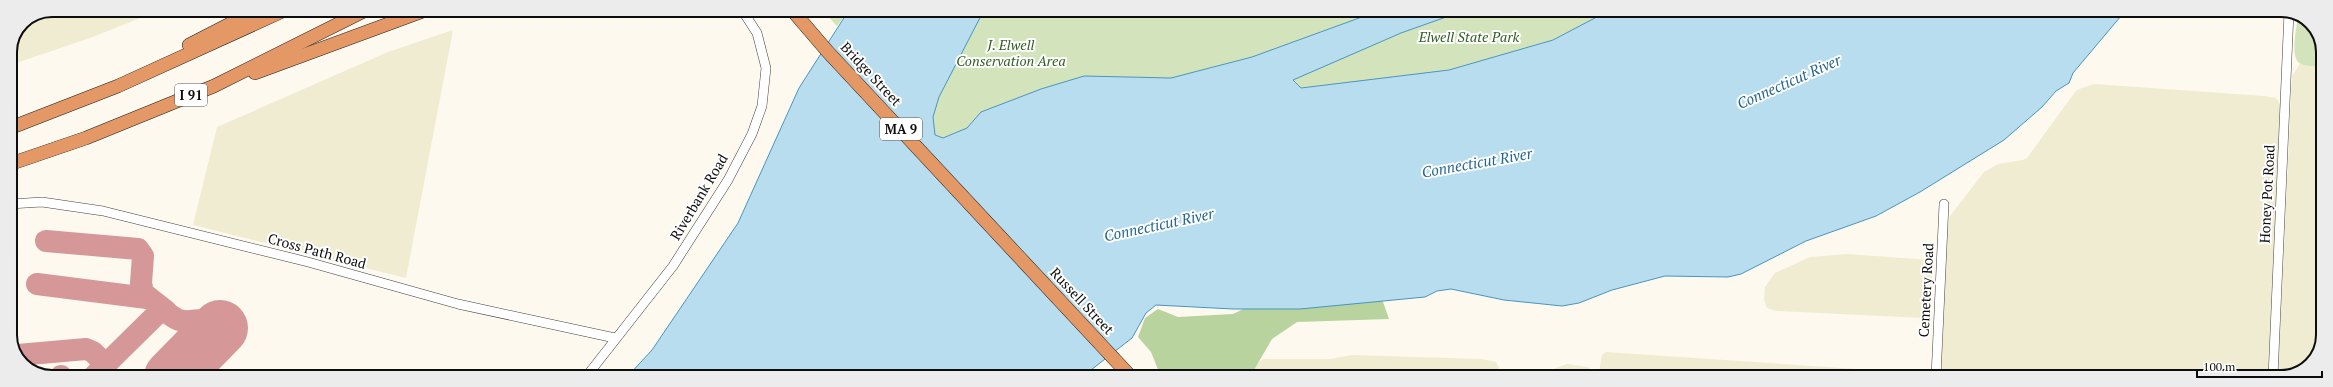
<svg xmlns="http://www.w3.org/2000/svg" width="2333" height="387" font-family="'PT Serif',serif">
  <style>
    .farmland { fill: #f0ecd1 }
    .green { fill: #d3e4bc }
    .forest { fill: #b8d39d }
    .water { fill: #b8ddef; stroke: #4895be }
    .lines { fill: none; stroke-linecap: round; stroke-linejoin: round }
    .taxiway { stroke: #d59798; stroke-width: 22 }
    .runway { stroke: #d59798; stroke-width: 56 }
    .minor-casing { stroke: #404040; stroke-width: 10 }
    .highway-casing { stroke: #1e1e1e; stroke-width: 14 }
    .minor { stroke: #fff; stroke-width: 9 }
    .highway { stroke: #e49866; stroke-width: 13 }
    .labels { text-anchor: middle; stroke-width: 4; stroke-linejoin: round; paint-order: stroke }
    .shield { fill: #fff; stroke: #565656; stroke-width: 1 }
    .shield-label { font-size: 13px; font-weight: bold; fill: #0d0d0d }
    .park-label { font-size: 14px; font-style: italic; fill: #335d25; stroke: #fff }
    .street-label { font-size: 14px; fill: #0d0d0d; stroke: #fff }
    .water-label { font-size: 15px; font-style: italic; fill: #246790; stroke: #fff }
    .rim { fill: none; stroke: #0d0d0d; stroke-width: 2 }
  </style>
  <rect width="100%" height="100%" fill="#fdf9ee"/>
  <!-- farmland -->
  <g class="farmland">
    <path d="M52,10H161L90,38L10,65V52L22,23Z"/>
    <path d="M453,30L406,278L193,225L217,127L388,52Z"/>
    <path d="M2300,64L2323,66V340L2308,367L2278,377L2292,76Z"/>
    <path d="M2094,84L2264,96L2276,98L2280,104L2268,377H1941L1946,236L1950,216L1984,172L1998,164L2023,160L2027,158L2075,92L2079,89Z"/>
    <path d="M1847,254L1931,260L1933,265L1928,315L1923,318L1776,311L1767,308L1764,299L1765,287L1775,273L1810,257Z"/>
    <path d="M1606,352L1931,374L1933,377H1598L1602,355Z"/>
    <path d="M1352,355L1482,359L1496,362L1499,368L1498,377H1255V365L1263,359H1330Z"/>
    <path d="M1567,364L1588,367L1593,372V377H1543L1548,371Z"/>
  </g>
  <!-- green -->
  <g class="green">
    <path d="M822,10H849L837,26Z"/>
    <path d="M984,10H1381L1252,57L1171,78L1084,76L1041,89L981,112L967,128L943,138L935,135L933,117L939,97Z"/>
    <path d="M1466,10H1610L1553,40L1449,70L1301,88L1293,79L1401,33Z"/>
    <path d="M2298,16C2319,27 2323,44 2323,66C2316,66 2307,67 2301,64C2289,59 2297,26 2298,16Z"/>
  </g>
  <!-- forest -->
  <path class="forest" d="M1382,299L1389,319L1297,322L1272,339L1254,370L1257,377H1161L1151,352L1138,337L1145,318L1158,309L1178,317L1233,314L1254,304Z"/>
  <!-- water -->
  <path class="water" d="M849,10H984L939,97L933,117L935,135L943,138L967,128L981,112L1041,89L1084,76L1171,78L1252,57L1381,10H1466L1401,33L1293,80L1301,88L1449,70L1553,40L1610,10H2123L2121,16L2073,73L2069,83L2056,91L2042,107L2004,140L1920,192L1876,216L1806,241L1741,274L1728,277L1665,276L1612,290L1579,303L1562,306L1504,300L1451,289L1437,291L1425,297L1300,309H1233L1156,305L1146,313L1132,338L1082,377H627L652,350L738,223L799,88Z"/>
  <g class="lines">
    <!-- taxiway -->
    <g class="taxiway">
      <path d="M46,241L138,249L143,256L141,283L143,293L166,311"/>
      <path d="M37,284L147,298"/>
      <path d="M18,355L86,349L93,352L101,360H109"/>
      <path d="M61,376V377"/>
      <path d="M93,377L160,311C168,311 171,317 179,320C197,325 197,312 216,331"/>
    </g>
    <!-- runway -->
    <path class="runway" d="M172,377L220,328"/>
    <!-- minor casing -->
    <g class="minor-casing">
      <g id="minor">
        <path d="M10,204L42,202L103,211L308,262L458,304L615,338"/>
        <path d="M586,377L673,266L728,180L752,134L762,106L766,68L757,33L742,10"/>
        <path d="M1936,377L1944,204"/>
        <path d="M2273,377L2289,12"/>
      </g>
    </g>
    <!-- highway casing -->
    <g class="highway-casing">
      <g id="highway">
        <path d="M792,10L828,52L1131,377"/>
        <path d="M189,45L257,10"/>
        <path d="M255,73L426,10"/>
        <path d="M10,128L118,86L285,10"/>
        <path d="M10,164L86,138L214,86L366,10"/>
      </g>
    </g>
    <!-- minor -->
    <use href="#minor" class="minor"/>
    <!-- highway -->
    <use href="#highway" class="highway"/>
  </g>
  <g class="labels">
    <!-- shield labels -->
    <g class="shield">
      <rect x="175" y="84" width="32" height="22" rx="3"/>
      <rect x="880" y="118" width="42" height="22" rx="3"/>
    </g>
    <g class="shield-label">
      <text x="191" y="100">I 91</text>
      <text x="901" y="134">MA 9</text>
    </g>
    <!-- park labels -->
    <g class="park-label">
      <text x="1469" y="42">Elwell State Park</text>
      <text x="1011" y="50">J. Elwell<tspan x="1011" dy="16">Conservation Area</tspan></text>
    </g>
    <!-- street labels -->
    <g class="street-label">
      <text transform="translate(871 74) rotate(47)" y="5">Bridge Street</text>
      <text transform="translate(2267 194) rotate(-87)" y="5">Honey Pot Road</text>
      <text transform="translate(699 197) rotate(-59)" y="5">Riverbank Road</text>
      <text transform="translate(317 251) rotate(15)" y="5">Cross Path Road</text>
      <text transform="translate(1926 290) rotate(-87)" y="5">Cemetery Road</text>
      <text transform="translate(1082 301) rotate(47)" y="5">Russell Street</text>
    </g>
    <!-- water labels -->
    <g class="water-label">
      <text transform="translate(1789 82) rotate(-24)" y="5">Connecticut River</text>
      <text transform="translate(1477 163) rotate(-10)" y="5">Connecticut River</text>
      <text transform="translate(1159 225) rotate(-12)" y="5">Connecticut River</text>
    </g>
  </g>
  <!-- crop -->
  <path d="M0 0H2333V387H0ZM52 17H2281A35 35 0 0 1 2316 52V335A35 35 0 0 1 2281 370H52A35 35 0 0 1 17 335V52A35 35 0 0 1 52 17Z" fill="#ececec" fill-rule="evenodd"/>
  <path class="rim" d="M52 17H2281A35 35 0 0 1 2316 52V335A35 35 0 0 1 2281 370H52A35 35 0 0 1 17 335V52A35 35 0 0 1 52 17Z"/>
  <!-- scale -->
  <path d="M2197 371v6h125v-6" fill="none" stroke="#0d0d0d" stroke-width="2"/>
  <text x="2203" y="371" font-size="12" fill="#0d0d0d" stroke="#ffffff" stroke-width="3" paint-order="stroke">100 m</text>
</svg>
